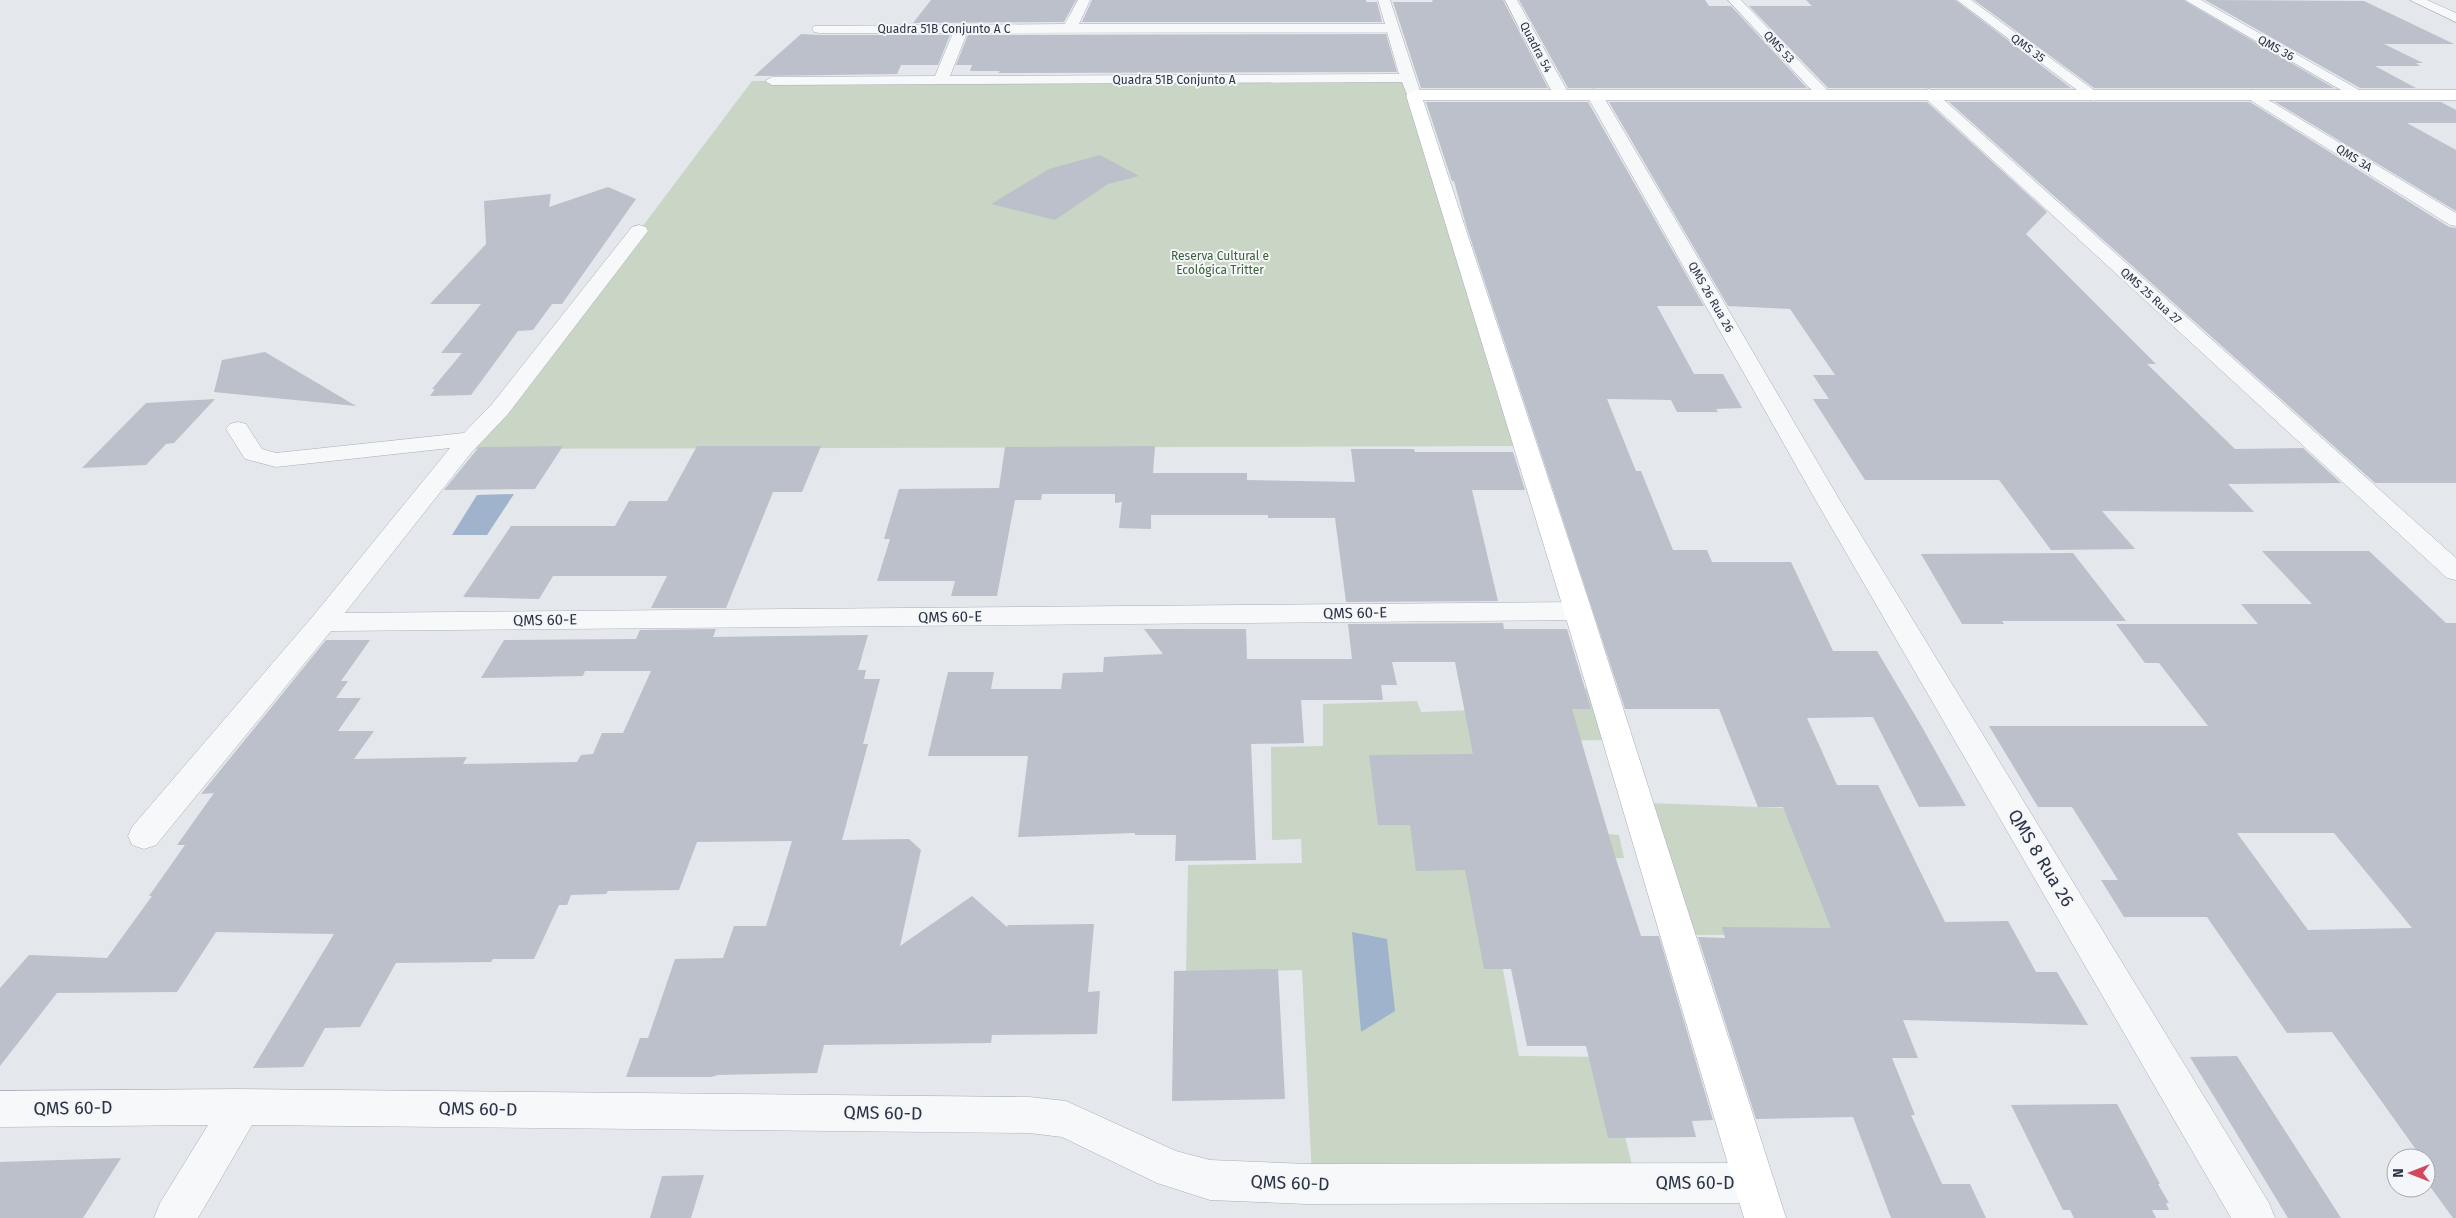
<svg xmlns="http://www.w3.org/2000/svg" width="2456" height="1218" font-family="'Fira Sans',sans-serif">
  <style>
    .green { fill: #c9d6c5 }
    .water { fill: #9fb4cc }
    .building { fill: #bbc0ca; fill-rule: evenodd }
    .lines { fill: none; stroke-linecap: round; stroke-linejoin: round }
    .street-casing { stroke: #a9aeb7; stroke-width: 1 }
    .secondary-casing { stroke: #a9aeb7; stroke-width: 1 }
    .street { fill: #f7f8fa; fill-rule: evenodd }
    .secondary { fill: #fff; fill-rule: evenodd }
    .labels { text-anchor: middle; stroke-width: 4; stroke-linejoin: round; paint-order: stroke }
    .far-street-label { font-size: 12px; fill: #2b3445; stroke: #f4f6f9 }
    .far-park-label { font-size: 12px; fill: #3f6138; stroke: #f4f6f9 }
    .street-label { font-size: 15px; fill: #2b3445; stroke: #f4f6f9 }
    .near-street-label { font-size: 18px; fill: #2b3445; stroke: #f4f6f9 }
  </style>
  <rect width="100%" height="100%" fill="#e4e7ec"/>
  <!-- green -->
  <g class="green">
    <path d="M1404,79L1522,446L459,449L639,231L752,81Z"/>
    <path d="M1589,688L1603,740L1498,742L1586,832L1619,835L1624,858L1539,860L1477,830L1519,1056L1605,1057L1632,1165L1312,1177L1302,970L1186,973L1188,865L1302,863L1301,839L1272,840L1271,747L1323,746V704L1417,701L1421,712L1475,710Z"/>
    <path d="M1649,803L1813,809L1866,935H1691Z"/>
  </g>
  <!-- water -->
  <g class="water">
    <path d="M514,494L487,535H452L477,495Z"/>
    <path d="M1352,932L1387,939L1395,1011L1361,1032Z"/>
  </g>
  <!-- building -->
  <g class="building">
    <path d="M931,0H1076L1064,22L913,23Z"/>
    <path d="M1092,0H1366V2H1377L1382,22H1082Z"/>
    <path d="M1432,0H1503L1548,88H1421L1393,2H1433Z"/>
    <path d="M1519,0H1705L1709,6H1731L1807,88H1568Z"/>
    <path d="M1806,0H1955L2071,88H1828L1749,6H1812Z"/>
    <path d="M1974,0H2183L2334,88H2094Z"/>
    <path d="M2205,0L2364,1L2454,44H2384L2423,63H2416L2420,66H2375L2416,88H2360Z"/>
    <path d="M801,34L819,35H950L938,65H901L897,74L754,76Z"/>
    <path d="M1386,34L1397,72L998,73L1000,71H970L972,65H956L968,35Z"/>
    <path d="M1426,102H1588L1704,306H1657L1694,374H1723L1742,408L1716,409L1718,412H1677L1671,400L1607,399L1636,471H1641L1673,550H1707L1712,562H1791L1833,651H1877L1922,727L1966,806L1919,807L1873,717L1807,718L1837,785H1878L1945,922L2008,921L2036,972H2057L2088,1025L1903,1020L1918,1058H1892L1915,1115H1911L1942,1184H1970L1986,1218H1891L1853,1117L1756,1119L1698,937L1725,938L1722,927L1831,928L1783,807H1758L1719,709H1625L1466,225L1454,181H1452Z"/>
    <path d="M1609,102H1927L2047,212L2026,234L2156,364H2147L2235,449L2303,448L2341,483L2228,484L2254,512L2102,511L2135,549L2051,550L1999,480H1865L1813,399H1829L1813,375H1835L1790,309L1728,306Z"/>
    <path d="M1949,102H2250L2449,227L2456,228V483H2375Z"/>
    <path d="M2275,102H2441L2456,110V123H2407L2456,150V211Z"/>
    <path d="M1100,155L1139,176L1108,184L1055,220L991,204L1049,169Z"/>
    <path d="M608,187L636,199L562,304H552L533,330L518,331L471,395L430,396L435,389H432L462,353H441L481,304H430L486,244L484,201L551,194L549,207Z"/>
    <path d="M265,352L356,406L214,392L222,360Z"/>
    <path d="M215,399L174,443L166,444L146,465L82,468L146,403Z"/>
    <path d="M563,446L535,489L444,490L479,447Z"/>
    <path d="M697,446H821L802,492H773L726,608H651L667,576H553L539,599L463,597L511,526H615L629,501H667Z"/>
    <path d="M1155,446L1153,473H1247V480L1355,482L1351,449H1414L1415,452H1513L1525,490H1472L1498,601L1346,602L1335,518H1268V515H1151V529L1119,528L1122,502L1115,503V494H1042L1041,500H1015L997,596H951L955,581H877L890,539H884L899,489L999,488L1005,447Z"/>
    <path d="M2262,551H2369L2446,623H2456V1218H2453L2426,1181V1158H2422L2332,1032L2287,1033L2207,917H2124L2101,880H2118L2072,807H2038L1989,726H2208L2159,663H2145L2116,624H2258L2241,604H2312ZM2237,833H2334L2412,928L2308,930Z"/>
    <path d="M2073,553L2126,621H2002L2004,624H1962L1921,554Z"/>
    <path d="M1503,623L1504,629H1567L1591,709H1572L1615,856L1641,936H1659L1713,1120L1692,1121L1696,1137L1608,1138L1586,1046H1527L1511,969H1484L1465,870L1416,871L1410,825H1378L1369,755L1473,754L1455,662H1392L1397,685H1381L1383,700H1301L1304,743L1251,744L1256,860L1175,861L1176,835H1135V833L1018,837L1028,756H928L948,672H994L991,689H1061L1063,673L1103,672L1104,657L1163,654L1144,629H1246L1247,659H1352L1348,624Z"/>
    <path d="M716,629L713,637L868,635L858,670H866L864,679H880L863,744H868L842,840L909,839L921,850L900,946L972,896L1007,927L1008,925L1094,924L1088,992L1100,991L1097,1034L992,1035L991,1043L824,1045L817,1073L718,1075L711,1077H626L640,1038H648L675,959L723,958L734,926H766L792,841L697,842L679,890L608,891L606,894L571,895L567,905H559L534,959H493L491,962L396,963L360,1027L325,1028L303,1067L253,1068L334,934L216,932L177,992L57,993L0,1066V988L29,955L107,958L152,896H149L185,845H177L214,793L201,794L326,640H370L341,681H348L336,698H361L338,731H374L354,759L467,757L463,764L577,762L581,755L593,754L602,733H623L651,671H585L583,676L481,678L504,640L636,639L640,630Z"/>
    <path d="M1278,969L1285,1099L1172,1101L1174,971Z"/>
    <path d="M2237,1056L2341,1218H2288L2190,1057Z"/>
    <path d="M2117,1104L2160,1184H2158L2169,1203H2166L2169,1210H2152L2156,1218H2074L2070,1210H2063L2011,1105Z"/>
    <path d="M121,1158L83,1218H0V1162Z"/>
    <path d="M704,1175L691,1218H650L662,1176Z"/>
  </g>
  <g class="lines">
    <!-- street casing -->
    <g class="street-casing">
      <g id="street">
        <path d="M1078,0H1090L1079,24H1385L1378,0H1390L1421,94L1413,99L1408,97L1402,82L772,85L765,81L772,77L935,76L953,33H819L814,32L812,29L814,26L1065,24ZM1387,32L1399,74L950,76L967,33Z"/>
        <path d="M1505,0H1517L1569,94L1566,97L1561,99L1553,94Z"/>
        <path d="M1728,0H1741L1828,91L1831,94L1828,97H1818Z"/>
        <path d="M1957,0H1971L2102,96L2094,101L2089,99Z"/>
        <path d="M2185,0H2201L2368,95L2365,98H2355Z"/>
        <path d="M2410,0H2427L2456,13V22Z"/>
        <path d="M1594,89L1602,94L1839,499L2269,1203L2275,1218H2231L1815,499L1586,94Z"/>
        <path d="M1929,89L1934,91L2456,558V580L2447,578L1924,97L1921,94L1924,91Z"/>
        <path d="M2252,90L2456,213V226L2450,225L2247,98L2244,95Z"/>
        <path d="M639,225L646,227L648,231L508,414L471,453L345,613L1578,602L1588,605L1592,611L1588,617L1578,620L331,631L156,845L144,849L132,845L128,836L132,827L313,616L450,448L276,467L245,459L226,429L230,424L238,422L246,424L262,449L276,453L464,433L492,404L632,227Z"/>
        <path d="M241,1089L1029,1097L1066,1101L1176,1151L1210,1160L1307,1164L1754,1163L1769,1169L1775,1183L1769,1197L1754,1203L1307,1204L1210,1200L1157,1183L1062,1137L1029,1133L252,1125L198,1218H154L160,1203L208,1125L0,1127V1091Z"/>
      </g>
    </g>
    <!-- secondary casing -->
    <g class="secondary-casing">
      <path id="secondary" d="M1414,90H2456V100H1423L1592,611L1786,1218H1744L1564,611L1406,95Z"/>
    </g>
    <!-- street -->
    <use href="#street" class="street"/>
    <!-- secondary -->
    <use href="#secondary" class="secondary"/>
  </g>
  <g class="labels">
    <!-- far-street labels -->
    <g class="far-street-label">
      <text x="944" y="33">Quadra 51B Conjunto A C</text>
      <text transform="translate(1536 47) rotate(62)" y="4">Quadra 54</text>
      <text transform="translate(1779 47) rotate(47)" y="4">QMS 53</text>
      <text transform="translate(2028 48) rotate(36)" y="4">QMS 35</text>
      <text transform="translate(2276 48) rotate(29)" y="4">QMS 36</text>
      <text x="1174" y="84">Quadra 51B Conjunto A</text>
      <text transform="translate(2354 158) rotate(32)" y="4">QMS 3A</text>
      <text transform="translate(2151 296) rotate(42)" y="4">QMS 25 Rua 27</text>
      <text transform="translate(1711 297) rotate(60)" y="4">QMS 26 Rua 26</text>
    </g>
    <!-- far-park labels -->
    <g class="far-park-label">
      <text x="1220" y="260">Reserva Cultural e<tspan x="1220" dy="14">Ecológica Tritter</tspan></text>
    </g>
    <!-- street labels -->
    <g class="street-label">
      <text transform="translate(1355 613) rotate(-1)" y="5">QMS 60-E</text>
      <text transform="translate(950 617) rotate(-1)" y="5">QMS 60-E</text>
      <text transform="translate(545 620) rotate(-1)" y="5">QMS 60-E</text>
    </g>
    <!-- near-street labels -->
    <g class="near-street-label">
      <text transform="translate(2041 858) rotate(59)" y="6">QMS 8 Rua 26</text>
      <text transform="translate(73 1108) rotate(-1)" y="6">QMS 60-D</text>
      <text transform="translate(478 1109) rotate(1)" y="6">QMS 60-D</text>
      <text transform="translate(883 1113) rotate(1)" y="6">QMS 60-D</text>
      <text transform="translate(1290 1183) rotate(2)" y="6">QMS 60-D</text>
      <text x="1695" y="1189">QMS 60-D</text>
    </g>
  </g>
  <!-- north arrow -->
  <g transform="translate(2411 1173) rotate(270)"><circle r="24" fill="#f4f6f9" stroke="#a4a8b1"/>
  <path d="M0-4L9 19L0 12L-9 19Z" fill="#d1495b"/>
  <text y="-8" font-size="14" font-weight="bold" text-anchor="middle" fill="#2b3445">N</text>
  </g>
</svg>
